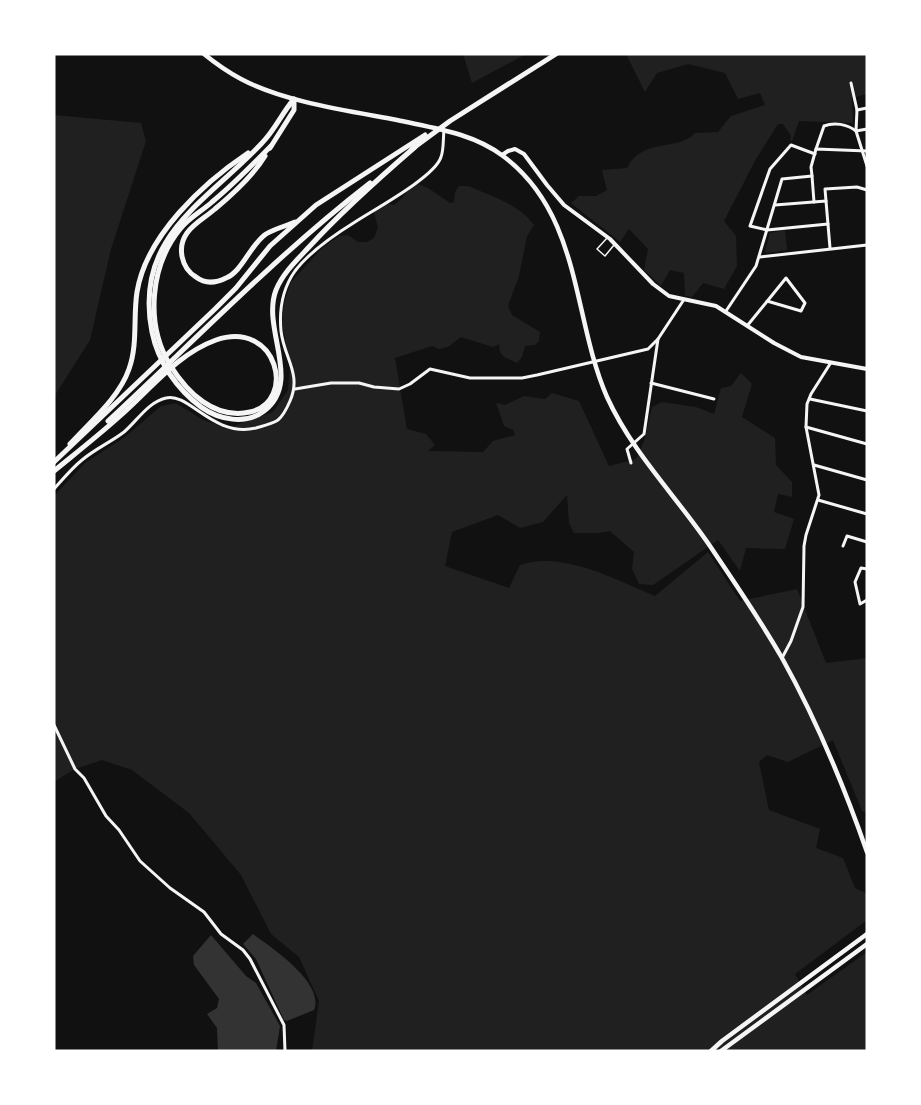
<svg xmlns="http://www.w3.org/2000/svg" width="921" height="1105" font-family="'Noto Sans',sans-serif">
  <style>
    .green { fill: #202020 }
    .water { fill: #333 }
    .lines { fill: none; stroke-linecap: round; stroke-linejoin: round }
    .service { stroke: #f5f5f5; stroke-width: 1.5 }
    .minor { stroke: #f5f5f5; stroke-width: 3 }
    .tertiary { stroke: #f5f5f5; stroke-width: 4 }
    .primary { stroke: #f5f5f5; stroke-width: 4.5 }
    .trunk { stroke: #f5f5f5; stroke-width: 4.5 }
    .motorway { stroke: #f5f5f5; stroke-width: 5 }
  </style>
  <rect width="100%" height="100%" fill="#111"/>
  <!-- green -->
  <g class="green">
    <path d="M463,54H526L472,83Z"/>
    <path d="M626,54H867V94L852,98L853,123L799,121L792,141L790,140L791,136L783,124H778L756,159L724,221L736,236L737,266L724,289L703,283L692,297L685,296L684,273L670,270L661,286L644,270L648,249L629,229L620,242L571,203L579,196H596L607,190L602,170L627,168C642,137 678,152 695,133L718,132L731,116L765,105L760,93L738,99L725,73L688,64L657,73L645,92Z"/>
    <path d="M54,115L141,123L146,141L111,249L90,340L54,397Z"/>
    <path d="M418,184L428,188L450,203L454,202L455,192L459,186H468C491,196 519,204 534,225L527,236L519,276L508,306L512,315L540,332L539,341L535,345L525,346L522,357L517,363L504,357L500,352L499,344L493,347L461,337L448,347L439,349L432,346L395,358L407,429L426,434L435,445L428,451L483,452L493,441L515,435L513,430L504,426L496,403L505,405L524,396L545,399L552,393L579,401L609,466L636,459L644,441L652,407L662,402L696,407L714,414L721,388L731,386L741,373L752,384L742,417L775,438L776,465L792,482V497L778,494L774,512L794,519L785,549L746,548L740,571L718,540L653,585L639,584L632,569L634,552L610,531L599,533H574L569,523L567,495L543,522L520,528L498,515L452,532L445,566L509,588L520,565C562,550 617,580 655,596L708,552L740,601L797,589L826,663L867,658V812L862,811L833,740L788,762L767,755L759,762L769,810L820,829L816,848L843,858L855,888L867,894V920L795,974L807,995L867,952V1051H312L319,1001L299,957L271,934L241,875L189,813L132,770L102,760L73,770L54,782V496L85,463L125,437L161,406L176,403L203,420L228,428L273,412L288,390L290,367L282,323L284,303L291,282L322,248L339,236L348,235L358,242H367L374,238L378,227L374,213L376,208L385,203L394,205C404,199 405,190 418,184Z"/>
    <path d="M785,230L787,250L767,253L765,251L770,233Z"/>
  </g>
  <!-- water -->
  <g class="water">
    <path d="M253,934C272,948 325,983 314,1010L287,1021L284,1020L256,959L243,944Z"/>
    <path d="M211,935L246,976L256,983L280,1026L276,1051H218L217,1028L207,1014L217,1008L219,999L194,965L193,956Z"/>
  </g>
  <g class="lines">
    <!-- service -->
    <path class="service" d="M607,238L597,249L605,256L614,245"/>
    <!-- minor -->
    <g class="minor">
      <path d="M851,83L857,110L856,131L867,166"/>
      <path d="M857,110L867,108"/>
      <path d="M816,149L824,126C834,122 847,124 856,131L867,129"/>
      <path d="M815,154L791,145L770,169L750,226L767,230L828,224"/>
      <path d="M812,176L814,202"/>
      <path d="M826,201L825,189L857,187L867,190"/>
      <path d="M775,205L826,201L830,248"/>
      <path d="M760,257L867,245"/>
      <path d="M726,311L756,266L782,179L812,176L811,167L816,149L867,151"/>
      <path d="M747,326L786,278L805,303L801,311L767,301"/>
      <path d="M651,383L714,399"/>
      <path d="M295,389L331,383H359L374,387L399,389L410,384L430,369L470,378H522L537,375L648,349L658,339L683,301"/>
      <path d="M810,399L867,411"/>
      <path d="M806,427L867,444"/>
      <path d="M631,463L627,449L644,434L658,339"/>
      <path d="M814,465L867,480"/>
      <path d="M54,489C63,479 72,468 82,460C95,449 111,442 124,432C137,421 148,402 166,398C189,392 213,438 256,428C263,426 272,424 278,420C284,415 287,408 290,401C302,374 284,358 281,331C279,310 283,288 295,271C310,251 334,235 355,222C373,210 435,177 441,157C444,149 443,138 444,130"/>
      <path d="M818,500L867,514"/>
      <path d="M843,546L847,536L867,542"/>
      <path d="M867,569L861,568L855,582L860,604L867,600"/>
      <path d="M782,658L791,641L803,607L804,546L806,535L819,495L806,427L807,404L811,394L830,364"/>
      <path d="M54,725L75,769L84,778L106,816L119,830L140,861L170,888L204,912L221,934L243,950L250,959L284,1025L285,1051"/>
    </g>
    <!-- tertiary -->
    <path class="tertiary" d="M502,155L508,151L515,149L524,154L547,185L564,205L610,239L653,284L669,296L716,306L774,343L801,357L867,369"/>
    <!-- primary -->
    <g class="primary">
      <path d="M711,1051L722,1041L867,934"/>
      <path d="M721,1051L867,944"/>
    </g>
    <!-- trunk -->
    <path class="trunk" d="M204,54C215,63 228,72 241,79C284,102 349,111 397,120C433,128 473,133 503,156C582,215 572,317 607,397C633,454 678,498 712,549C736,585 761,621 782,658C816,719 844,786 867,852"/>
    <!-- motorway -->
    <g class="motorway">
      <path d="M294,99C282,113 275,130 262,143C207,202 133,236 152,332C158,362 177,389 201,407C219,420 246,425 264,411C303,381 261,329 276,290C283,273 297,260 309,247C342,211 378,179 415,147"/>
      <path d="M270,148L294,110V101"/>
      <path d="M412,149L450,121L556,54"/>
      <path d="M265,156C253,176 233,194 215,209C206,217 194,223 187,233C177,247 181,268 196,277C205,284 216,283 226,278C242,272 250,245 266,234C274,229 286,226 295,222"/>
      <path d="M108,421C194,341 277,255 370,183"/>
      <path d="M70,444C90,422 119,398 129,369C138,344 133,317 137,292C146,236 203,183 248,153"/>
      <path d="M54,462L215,309L236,288L270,246L316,205L425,135"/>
      <path d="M54,471C76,453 99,435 120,416C150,390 177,354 216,340C278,319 297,402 250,412C214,420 187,392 170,365C145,324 150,265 181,228C189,218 202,211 212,202C233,185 252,165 271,146"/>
    </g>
  </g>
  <!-- border -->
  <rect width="921" height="1105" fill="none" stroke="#ffffff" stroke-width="111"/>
</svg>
